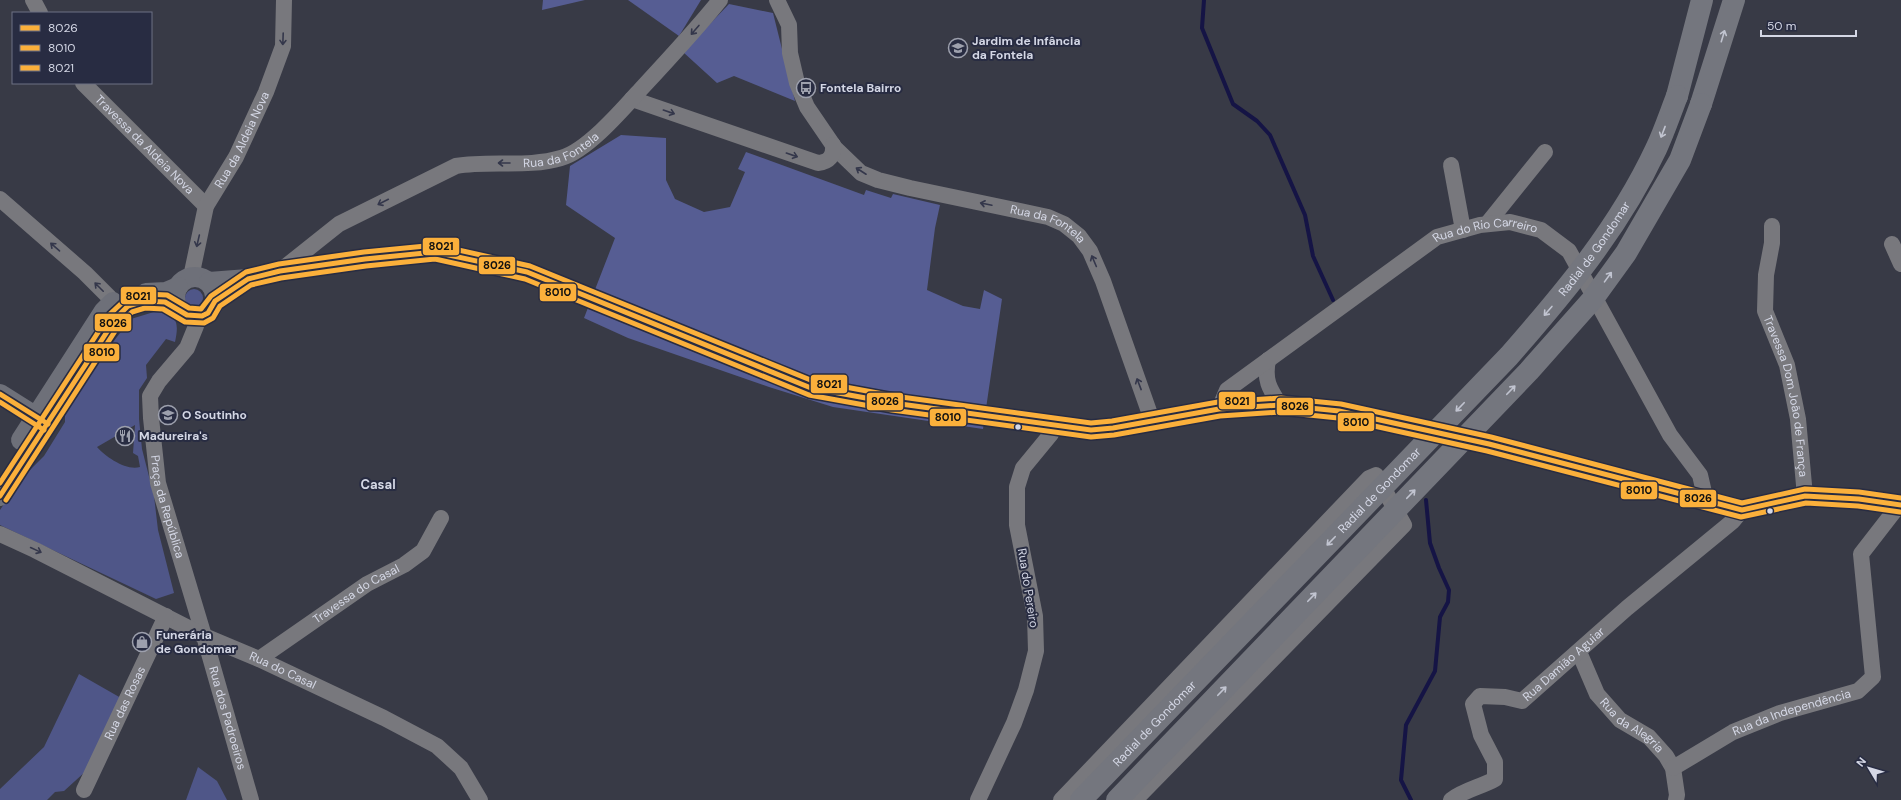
<svg xmlns="http://www.w3.org/2000/svg" width="1901" height="800" font-family="'DM Sans',sans-serif">
  <style>
    .green { fill: #4f5688; fill-rule: evenodd }
    .forest { fill: #565d93 }
    .lines { fill: none; stroke-linecap: round; stroke-linejoin: round }
    .stream { stroke: #151445; stroke-width: 4 }
    .minor { stroke: #78787d; stroke-width: 16 }
    .major { stroke: #6e7079; stroke-width: 20 }
    .highway { stroke: #74767e; stroke-width: 22 }
    .highway-bridge { stroke: #74767e; stroke-width: 22 }
    .bus-1-casing { stroke: #282c42; stroke-width: 8 }
    .bus-2-casing { stroke: #282c42; stroke-width: 8 }
    .bus-3-casing { stroke: #282c42; stroke-width: 8 }
    .bus-1 { stroke: #fbb03b; stroke-width: 5 }
    .bus-2 { stroke: #fbb03b; stroke-width: 5 }
    .bus-3 { stroke: #fbb03b; stroke-width: 5 }
    .oneway { stroke: #34374b }
    .oneway2 { stroke: #c1c4d0 }
    .bus-dot { fill: #d4d7e5; stroke: #282c42; stroke-width: 1.5 }
    .labels { text-anchor: middle; stroke-width: 4; stroke-linejoin: round; paint-order: stroke }
    .poi-label { font-size: 12px; font-weight: bold; fill: #d4d7e5; stroke: #282c42; text-anchor: start }
    .street-label { font-size: 12px; fill: #d4d7e5; stroke: #282c42 }
    .neighbourhood-label { font-size: 13px; font-weight: bold; fill: #d4d7e5; stroke: #282c42 }
    .line-badge { stroke: #282c42; stroke-width: 1.5 }
    .pale-badge-label { font-size: 11px; text-anchor: middle; font-weight: bold; fill: #111 }
  </style>
  <rect width="100%" height="100%" fill="#383a46"/>
  <!-- green -->
  <g class="green">
    <circle cx="194" cy="298" r="9"/>
    <path d="M157,311C178,315 179,323 175,342L166,339L146,365L147,378L139,390V419L142,449L154,496L158,530L174,593L156,599L2,526L0,525V510L20,480L44,456L65,422V410L106,351L131,319ZM135,425L133,453L138,456L140,467C126,471 106,457 97,447Z"/>
    <path d="M79,674L121,698L86,771L64,791L55,792L47,800H0V789L44,747Z"/>
    <path d="M198,767L217,781L227,800H186Z"/>
  </g>
  <!-- forest -->
  <g class="forest">
    <path d="M543,0H585L542,10Z"/>
    <path d="M628,0H701L679,36Z"/>
    <path d="M729,4L773,13L795,101L734,76L717,83L683,52Z"/>
    <path d="M621,135L666,138V180L675,199L704,212L730,207L745,172L738,169L746,152L864,195L866,190L891,198L893,194L940,205L935,228L927,290L963,306L980,309L984,290L1002,299L983,429L833,407L769,387L628,338L584,318L615,238L566,205L570,166Z"/>
  </g>
  <g class="lines">
    <!-- stream -->
    <g class="stream">
      <path d="M1204,0L1202,28L1233,104L1257,121L1270,135L1305,215L1313,256L1333,300"/>
      <path d="M1411,800L1401,780L1406,725L1435,671L1440,617L1448,602L1449,590L1439,568L1430,543L1426,500"/>
    </g>
    <!-- minor -->
    <g class="minor">
      <path d="M33,0L40,13"/>
      <path id="s1" d="M777,0L789,25L790,53L797,83L807,107L835,148L861,173L878,180L910,188L1048,217L1064,224L1079,236L1090,251L1103,281L1152,420"/>
      <path id="s2" d="M83,83L206,206"/>
      <path d="M632,99L818,163C829,162 834,156 833,145"/>
      <path d="M1451,165L1463,230"/>
      <path d="M0,199L85,273L109,297L113,302L116,313"/>
      <path d="M1487,224L1545,152"/>
      <path id="s3" d="M1772,226V243L1766,275L1765,311L1787,365L1798,419L1805,496"/>
      <path d="M1892,244L1901,264"/>
      <path id="s4" d="M280,271L339,224L456,166C490,160 528,168 561,158C587,151 623,109 641,89C668,60 695,31 720,0"/>
      <path id="s5" d="M191,277L206,206L236,157L266,92L283,46L284,0"/>
      <path id="s6" d="M196,316V326L187,348L159,381L150,396L151,418L158,483L204,636L251,800"/>
      <path d="M1268,360C1264,380 1269,388 1280,405"/>
      <path id="s7" d="M1219,409L1227,390L1437,237L1480,225L1510,222L1541,230L1569,251L1670,435L1700,475L1706,501"/>
      <path id="s8" d="M0,534L35,550L204,636L259,659L384,718L437,746L461,768L480,800"/>
      <path id="s9" d="M1579,652L1597,694L1620,720L1649,737L1666,756L1673,768L1677,795L1676,800"/>
      <path id="s10" d="M259,659L367,584L404,565L423,551L441,518"/>
      <path id="s11" d="M1673,768L1733,732L1780,713L1858,691L1873,677L1861,554L1899,505"/>
      <path id="s12" d="M84,790L166,616"/>
      <path d="M978,800L1014,723L1026,690L1036,651L1035,616L1017,525V487L1023,468L1051,434L1054,425"/>
      <path d="M1061,800L1369,478L1376,475L1404,525L1135,800"/>
      <path id="s13" d="M1451,800C1464,790 1481,787 1495,779V762L1481,735L1473,704L1480,696L1505,697L1522,701L1627,608L1733,521L1742,510"/>
    </g>
    <!-- major -->
    <g class="major">
      <circle cx="195" cy="297" r="20"/>
      <path d="M209,282L248,279L280,271L365,259L435,252L527,272L811,388L893,403L1091,430L1113,428L1219,409L1280,405L1339,411L1489,444L1742,510L1805,496L1859,499L1901,505"/>
      <path d="M146,293L166,292L178,287"/>
      <path d="M0,394L46,423"/>
      <path d="M21,440L104,311L113,302"/>
      <path d="M0,496L116,318L128,306L144,301L165,302L182,312"/>
    </g>
    <!-- highway -->
    <g class="highway">
      <path d="M1677,96L1702,0"/>
      <path d="M1701,104L1734,0"/>
    </g>
    <!-- highway-bridge -->
    <g class="highway-bridge">
      <path id="s14" d="M1081,800L1509,356C1565,292 1619,228 1656,149C1664,132 1670,114 1677,96"/>
      <path d="M1117,800L1529,371L1592,300L1626,253L1680,160L1701,104"/>
    </g>
    <!-- bus-1 casing -->
    <g class="bus-1-casing">
      <g id="bus-1">
        <path d="M0,394L48,424"/>
        <path d="M0,496L116,318L128,306L144,301L165,302L187,315L202,316L208,313L215,301L248,279L280,271L365,259L435,252L527,272L811,388L893,403L1091,430L1113,428L1219,409L1280,405L1339,411L1489,444L1742,510L1805,496L1859,499L1901,505"/>
      </g>
    </g>
    <!-- bus-2 casing -->
    <g class="bus-2-casing">
      <g id="bus-2">
        <path d="M0,402L44,430"/>
        <path d="M6,500L121,322L132,312L145,308L163,309L185,322L204,323L213,318L220,306L251,285L281,278L366,266L435,259L525,279L809,395L892,410L1091,437L1114,435L1220,416L1280,412L1338,418L1487,451L1741,517L1806,503L1858,506L1900,512"/>
      </g>
    </g>
    <!-- bus-3 casing -->
    <g class="bus-3-casing">
      <path id="bus-3" d="M0,483L110,314L125,300L144,294L167,295L189,308L201,309L211,296L246,272L279,264L364,252L436,245L530,266L813,381L894,396L1091,423L1112,421L1218,402L1281,398L1341,404L1491,437L1742,503L1805,489L1859,492L1901,498"/>
    </g>
    <!-- bus-1 -->
    <use href="#bus-1" class="bus-1"/>
    <!-- bus-2 -->
    <use href="#bus-2" class="bus-2"/>
    <!-- bus-3 -->
    <use href="#bus-3" class="bus-3"/>
  </g>
  <!-- one-way arrows -->
  <defs><path id="oneway-shaft" d="M-6 0H5M1.5-3L5.5 0L1.5 3" fill="none" stroke-width="1.6" stroke-linecap="round" stroke-linejoin="round"/></defs>
  <g class="oneway">
    <use href="#oneway-shaft" transform="translate(695 30) rotate(131)"/>
    <use href="#oneway-shaft" transform="translate(283 39) rotate(92)"/>
    <use href="#oneway-shaft" transform="translate(669 112) rotate(19)"/>
    <use href="#oneway-shaft" transform="translate(792 155) rotate(19)"/>
    <use href="#oneway-shaft" transform="translate(504 163) rotate(-180)"/>
    <use href="#oneway-shaft" transform="translate(861 171) rotate(-147)"/>
    <use href="#oneway-shaft" transform="translate(383 202) rotate(153)"/>
    <use href="#oneway-shaft" transform="translate(986 204) rotate(-168)"/>
    <use href="#oneway-shaft" transform="translate(198 241) rotate(103)"/>
    <use href="#oneway-shaft" transform="translate(55 247) rotate(-139)"/>
    <use href="#oneway-shaft" transform="translate(1094 261) rotate(-113)"/>
    <use href="#oneway-shaft" transform="translate(99 287) rotate(-135)"/>
    <use href="#oneway-shaft" transform="translate(1139 384) rotate(-111)"/>
    <use href="#oneway-shaft" transform="translate(36 550) rotate(25)"/>
  </g>
  <g class="oneway2">
    <use href="#oneway-shaft" transform="translate(1723 36) rotate(-73)"/>
    <use href="#oneway-shaft" transform="translate(1663 132) rotate(111)"/>
    <use href="#oneway-shaft" transform="translate(1608 277) rotate(-54)"/>
    <use href="#oneway-shaft" transform="translate(1548 311) rotate(131)"/>
    <use href="#oneway-shaft" transform="translate(1511 390) rotate(-46)"/>
    <use href="#oneway-shaft" transform="translate(1460 407) rotate(134)"/>
    <use href="#oneway-shaft" transform="translate(1411 494) rotate(-46)"/>
    <use href="#oneway-shaft" transform="translate(1331 541) rotate(134)"/>
    <use href="#oneway-shaft" transform="translate(1312 597) rotate(-46)"/>
    <use href="#oneway-shaft" transform="translate(1222 691) rotate(-46)"/>
  </g>
  <!-- icons -->
  <defs>
    <g id="school-ring" transform="scale(1)"><circle r="9.5" fill="#282c42" stroke="#9da0ad" stroke-width="1.5"/><path d="M0-5L7-2L0 1L-7-2ZM-4 1L0 2.5L4 1V4Q0 6-4 4Z" fill="#9da0ad"/></g>
    <g id="bus-ring" transform="scale(1)"><circle r="9.5" fill="#282c42" stroke="#9da0ad" stroke-width="1.5"/><path d="M-5-6H5V4H4V6H2V4H-2V6H-4V4H-5ZM-3.5-4V0h7V-4ZM-3.5 1.2v1.5H-2V1.2ZM2 1.2v1.5H3.5V1.2Z" fill="#9da0ad"/></g>
    <g id="restaurant-ring" transform="scale(1)"><circle r="9.5" fill="#282c42" stroke="#9da0ad" stroke-width="1.5"/><path d="M-5-6h1v4h1v-4h1v4h1v-4h1v5L-1.5 .5V6h-2V.5L-5-1ZM5-6V6H3V1.5H1.5Q1.5-4 5-6Z" fill="#9da0ad"/></g>
    <g id="shop-ring" transform="scale(1)"><circle r="9.5" fill="#282c42" stroke="#9da0ad" stroke-width="1.5"/><path d="M-5-2.5h2.3a2.7 3.5 0 0 1 5.4 0H5L5.5 6h-11ZM-1.5-2.5h3a1.5 2.3 0 0 0-3 0Z" fill="#9da0ad"/></g>
  </defs>
  <g fill-rule="evenodd">
    <use href="#school-ring" x="958" y="48"/>
    <use href="#bus-ring" x="806" y="88"/>
    <use href="#school-ring" x="168" y="415"/>
    <use href="#restaurant-ring" x="125" y="436"/>
    <use href="#shop-ring" x="142" y="642"/>
  </g>
  <!-- markers -->
  <g class="bus-dot">
    <circle cx="1018" cy="427" r="3.5"/>
    <circle cx="1770" cy="511" r="3.5"/>
  </g>
  <g class="labels">
    <!-- poi labels -->
    <g class="poi-label">
      <text x="972" y="45">Jardim de Infância<tspan x="972" dy="14">da Fontela</tspan></text>
      <text x="820" y="92">Fontela Bairro</text>
      <text x="182" y="419">O Soutinho</text>
      <text x="139" y="440">Madureira's</text>
      <text x="156" y="639">Funerária<tspan x="156" dy="14">de Gondomar</tspan></text>
    </g>
    <!-- street labels -->
    <g class="street-label">
      <text dy="4" stroke="none"><textPath href="#s5" startOffset="148">Rua da Aldeia Nova</textPath></text>
      <text dy="4" stroke="none"><textPath href="#s2" startOffset="87">Travessa da Aldeia Nova</textPath></text>
      <text dy="4" stroke="none"><textPath href="#s4" startOffset="314">Rua da Fontela</textPath></text>
      <text dy="4" stroke="none"><textPath href="#s1" startOffset="393">Rua da Fontela</textPath></text>
      <text dy="4" stroke="none"><textPath href="#s7" startOffset="330">Rua do Rio Carreiro</textPath></text>
      <text dy="4" stroke="none"><textPath href="#s14" startOffset="754">Radial de Gondomar</textPath></text>
      <text dy="4" stroke="none"><textPath href="#s3" startOffset="174">Travessa Dom João de França</textPath></text>
      <text dy="4" stroke="none"><textPath href="#s14" startOffset="430">Radial de Gondomar</textPath></text>
      <text dy="4" stroke="none"><textPath href="#s6" startOffset="207">Praça da República</textPath></text>
      <text transform="translate(1028 588) rotate(81)" y="4">Rua do Pereiro</text>
      <text dy="4" stroke="none"><textPath href="#s10" startOffset="117">Travessa do Casal</textPath></text>
      <text dy="4" stroke="none"><textPath href="#s13" startOffset="237">Rua Damião Aguiar</textPath></text>
      <text dy="4" stroke="none"><textPath href="#s8" startOffset="314">Rua do Casal</textPath></text>
      <text dy="4" stroke="none"><textPath href="#s12" startOffset="96">Rua das Rosas</textPath></text>
      <text dy="4" stroke="none"><textPath href="#s11" startOffset="132">Rua da Independência</textPath></text>
      <text dy="4" stroke="none"><textPath href="#s6" startOffset="427">Rua dos Padroeiros</textPath></text>
      <text dy="4" stroke="none"><textPath href="#s14" startOffset="106">Radial de Gondomar</textPath></text>
      <text dy="4" stroke="none"><textPath href="#s9" startOffset="93">Rua da Alegria</textPath></text>
    </g>
    <!-- neighbourhood labels -->
    <g class="neighbourhood-label">
      <text x="378" y="489">Casal</text>
    </g>
  </g>
  <g class="line-badge">
    <rect x="422" y="237" width="38" height="19" rx="4" fill="#fbb03b"/>
    <rect x="478" y="256" width="38" height="19" rx="4" fill="#fbb03b"/>
    <rect x="539" y="283" width="38" height="19" rx="4" fill="#fbb03b"/>
    <rect x="120" y="286" width="37" height="19" rx="4" fill="#fbb03b"/>
    <rect x="94" y="313" width="38" height="19" rx="4" fill="#fbb03b"/>
    <rect x="83" y="343" width="37" height="19" rx="4" fill="#fbb03b"/>
    <rect x="810" y="374" width="38" height="20" rx="4" fill="#fbb03b"/>
    <rect x="1218" y="391" width="38" height="19" rx="4" fill="#fbb03b"/>
    <rect x="866" y="392" width="38" height="19" rx="4" fill="#fbb03b"/>
    <rect x="1276" y="397" width="38" height="19" rx="4" fill="#fbb03b"/>
    <rect x="929" y="408" width="38" height="19" rx="4" fill="#fbb03b"/>
    <rect x="1337" y="412" width="38" height="20" rx="4" fill="#fbb03b"/>
    <rect x="1620" y="481" width="38" height="19" rx="4" fill="#fbb03b"/>
    <rect x="1679" y="489" width="38" height="19" rx="4" fill="#fbb03b"/>
  </g>
  <g class="pale-badge-label">
    <text x="441" y="250">8021</text>
    <text x="497" y="269">8026</text>
    <text x="558" y="296">8010</text>
    <text x="138" y="300">8021</text>
    <text x="113" y="327">8026</text>
    <text x="102" y="356">8010</text>
    <text x="829" y="388">8021</text>
    <text x="1237" y="405">8021</text>
    <text x="885" y="405">8026</text>
    <text x="1295" y="410">8026</text>
    <text x="948" y="421">8010</text>
    <text x="1356" y="426">8010</text>
    <text x="1639" y="494">8010</text>
    <text x="1698" y="502">8026</text>
  </g>
  <!-- legend -->
  <rect x="12" y="12" width="140" height="72" fill="#282c42" stroke="#6d7083"/>
  <rect x="20" y="25" width="20" height="6" fill="#fbb03b" stroke="#6d7083"/>
  <text x="48" y="32" font-size="12" fill="#d4d7e5">8026</text>
  <rect x="20" y="45" width="20" height="6" fill="#fbb03b" stroke="#6d7083"/>
  <text x="48" y="52" font-size="12" fill="#d4d7e5">8010</text>
  <rect x="20" y="65" width="20" height="6" fill="#fbb03b" stroke="#6d7083"/>
  <text x="48" y="72" font-size="12" fill="#d4d7e5">8021</text>
  <!-- north arrow -->
  <g transform="translate(1869 768) rotate(308)" stroke="#282c42" stroke-width="3" paint-order="stroke">
  <path d="M0-3L7 15L0 10L-7 15Z" fill="#d4d7e5"/>
  <text y="-6" font-size="11" font-weight="bold" text-anchor="middle" fill="#d4d7e5">N</text>
  </g>
  <!-- scale -->
  <path d="M1761 30v6h95v-6" fill="none" stroke="#d4d7e5" stroke-width="2"/>
  <text x="1767" y="30" font-size="12" fill="#d4d7e5" stroke="#282c42" stroke-width="3" paint-order="stroke">50 m</text>
</svg>
